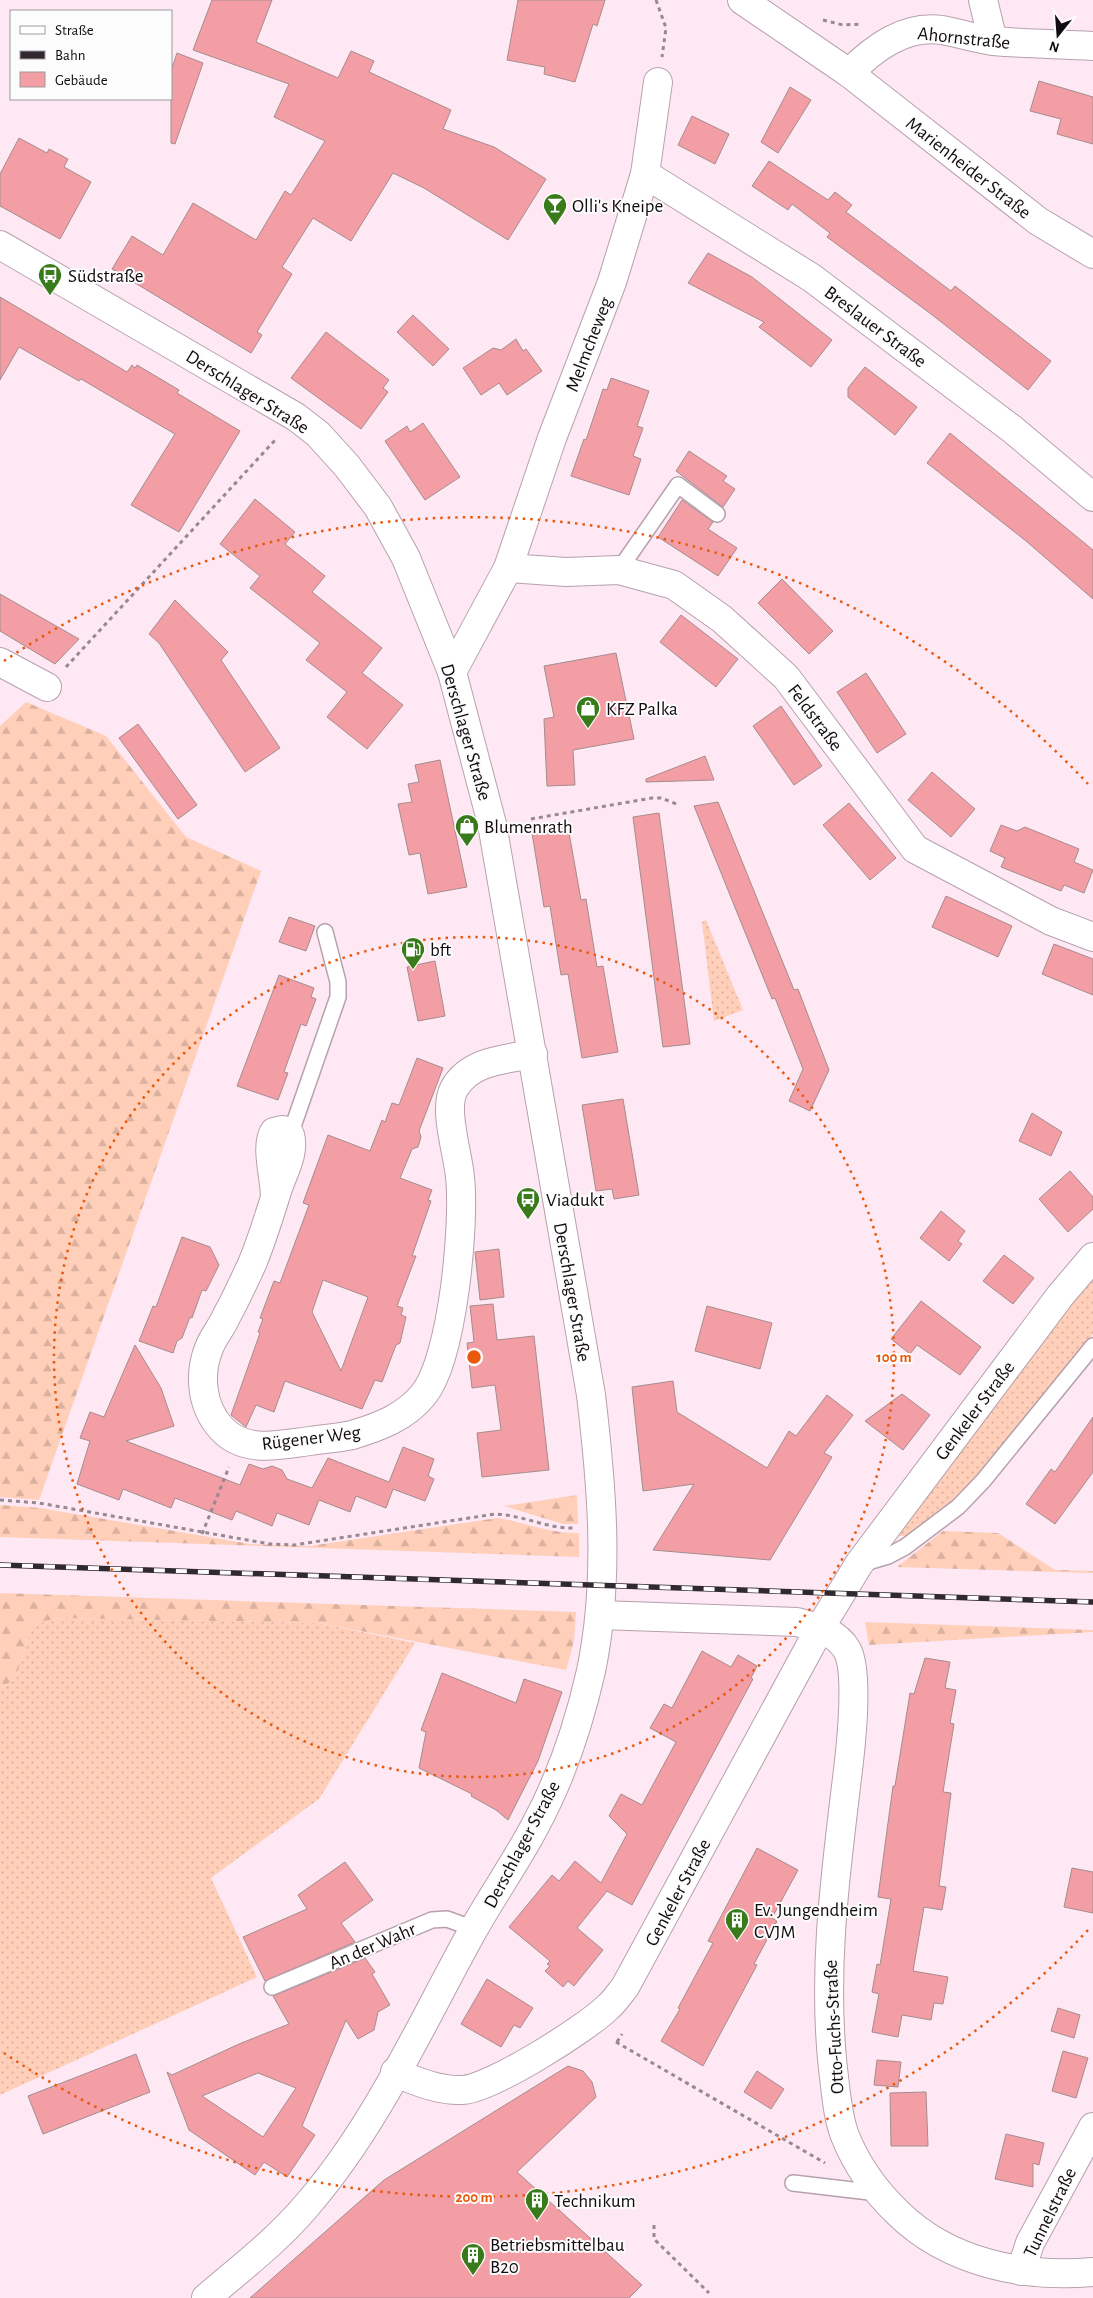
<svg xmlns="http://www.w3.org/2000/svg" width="1093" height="2298" font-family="'Alegreya Sans',sans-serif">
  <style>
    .grass { fill: url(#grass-dots) }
    .forest { fill: url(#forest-firs) }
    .building { fill: #f39da4; stroke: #a48d8e; fill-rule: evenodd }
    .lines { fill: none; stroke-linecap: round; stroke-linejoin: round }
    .lane-casing { stroke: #b6a1ad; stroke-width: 18 }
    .street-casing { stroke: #b6a1ad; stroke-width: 30 }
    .secondary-casing { stroke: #b6a1ad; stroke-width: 30 }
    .primary-casing { stroke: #b6a1ad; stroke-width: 30 }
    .path { stroke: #978891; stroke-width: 3; stroke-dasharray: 4 4; stroke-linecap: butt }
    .lane { stroke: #fff; stroke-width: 15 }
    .street { stroke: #fff; stroke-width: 28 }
    .secondary { stroke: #fff; stroke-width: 28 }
    .primary { stroke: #fff; stroke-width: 28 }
    .rail-casing { stroke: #31292f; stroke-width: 5.5 }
    .rail { stroke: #fcfcfc; stroke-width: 4; stroke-dasharray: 11; stroke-linecap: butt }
    .ring { fill: none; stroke: #e8590c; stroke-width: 2.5; stroke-dasharray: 2.5 5 }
    .labels { text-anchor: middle; stroke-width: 4; stroke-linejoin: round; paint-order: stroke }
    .street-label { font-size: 19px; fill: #110b0f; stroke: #fcfcfc }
    .poi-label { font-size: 19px; fill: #110b0f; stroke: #fcfcfc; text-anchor: start }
    .centre { fill: #e8590c; stroke: #fcfcfc; stroke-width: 2.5 }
    .ring-label { font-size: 15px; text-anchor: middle; font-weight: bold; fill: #e8590c; stroke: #fcfcfc; stroke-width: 4; stroke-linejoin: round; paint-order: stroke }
  </style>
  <defs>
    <pattern id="grass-dots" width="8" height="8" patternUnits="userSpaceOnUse" patternTransform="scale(1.25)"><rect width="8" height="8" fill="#ffcfba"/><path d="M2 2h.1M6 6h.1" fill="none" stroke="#dab09f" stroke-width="1.8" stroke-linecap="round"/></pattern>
    <pattern id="forest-firs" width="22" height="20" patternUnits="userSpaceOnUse" patternTransform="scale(1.25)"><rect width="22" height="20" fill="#ffcfba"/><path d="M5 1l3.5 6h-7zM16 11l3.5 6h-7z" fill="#dab09f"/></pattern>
  </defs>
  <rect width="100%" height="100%" fill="#fde8f4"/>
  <!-- grass -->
  <g class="grass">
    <path d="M706,920L743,1010L714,1021L702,922Z"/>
    <path d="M1093,1275V1334L974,1482L945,1513L907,1536H893Z"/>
    <path d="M63,1618L318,1623L415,1643L319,1799L211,1878L257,1977L0,2095V1689L16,1678L31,1628L44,1621Z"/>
  </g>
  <!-- forest -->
  <g class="forest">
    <path d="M26,702L106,736L186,837L261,871L39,1500L0,1497V726Z"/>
    <path d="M577,1495L578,1524H563L504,1506Z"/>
    <path d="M0,1505L40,1508L250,1544L310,1546L497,1518C524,1522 551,1534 579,1533V1557L0,1537Z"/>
    <path d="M943,1531L998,1533L1055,1570L1093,1571V1573L897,1567Z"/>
    <path d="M0,1593L576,1612L574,1641L566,1670L318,1623L63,1618L44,1621L31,1628L16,1678L0,1689Z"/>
    <path d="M865,1622L1093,1630V1632L869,1645Z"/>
  </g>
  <!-- building -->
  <g class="building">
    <path d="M212,0H272L256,42L338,78L351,51L374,61L369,72L451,110L443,129L494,147L546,179L508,240L424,188L393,173L351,241L313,218L282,267L292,274L257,332L262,335L251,353L112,269L132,236L163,255L193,203L256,240L285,191L291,195L325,141L274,117L289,84L193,50Z"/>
    <path d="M518,0H605L597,26L593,24L575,82L544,74L545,67L507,60Z"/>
    <path d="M177,53L203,63L175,144L171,143V71Z"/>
    <path d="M1039,81L1093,97V144L1057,134L1061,119L1030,111Z"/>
    <path d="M790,87L811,100L778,153L761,142Z"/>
    <path d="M692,116L729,134L715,164L678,145Z"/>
    <path d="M19,138L47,153L49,149L68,159L64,167L91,182L60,239L0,206V174Z"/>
    <path d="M769,161L828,200L835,192L852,205L846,212L951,291L955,286L1051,361L1028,390L931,314L827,237L830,233L792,204L788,210L752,186Z"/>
    <path d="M708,253L752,277L832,340L811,367L759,327L764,322L688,283Z"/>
    <path d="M0,297L127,372L132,365L135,368L137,365L179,390L177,393L240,431L179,532L131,505L175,434L81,379L79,381L19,347L0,380Z"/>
    <path d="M413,315L449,349L433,366L397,332Z"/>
    <path d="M326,332L389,380L383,388L388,392L361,429L291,378Z"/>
    <path d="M516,339L523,351L526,349L542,371L507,395L499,383L481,395L463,368L493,348L501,350Z"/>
    <path d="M865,367L917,407L895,435L848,397V388Z"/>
    <path d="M611,378L649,391L637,426L643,428L633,456L641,459L629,495L571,476L584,439L586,440L603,389L607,390Z"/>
    <path d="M423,423L460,477L425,500L385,441L407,426L410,432Z"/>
    <path d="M950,433L1093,550V599L1026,541L927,463Z"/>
    <path d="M689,451L727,476L723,481L735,489L723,507L676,471Z"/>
    <path d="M255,499L295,532L285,544L325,576L312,592L382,648L362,673L403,705L367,749L327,717L347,692L306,660L320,643L250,588L260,576L220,544Z"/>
    <path d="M682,500L713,522L708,529L737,548L718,576L658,537Z"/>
    <path d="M782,579L833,631L809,654L758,603Z"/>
    <path d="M0,594L35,614L79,639L55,664L0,631Z"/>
    <path d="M175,600L228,652L221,660L280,748L245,772L159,643L149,634Z"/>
    <path d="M681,615L738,659L716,687L660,642Z"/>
    <path d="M616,653L634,739L573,750L575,785L547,786L544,719L554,717L544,666Z"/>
    <path d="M866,673L906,734L877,753L837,692Z"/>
    <path d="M781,706L822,766L794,785L753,726Z"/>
    <path d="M138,724L197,805L178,819L119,738Z"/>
    <path d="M705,756L714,780L646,782V779Z"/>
    <path d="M440,760L467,887L428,894L420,853L409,855L398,804L412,802L408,784L419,782L415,765Z"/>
    <path d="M932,772L975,809L951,837L908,800Z"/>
    <path d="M718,802L794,990L798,989L829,1070L810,1111L789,1101L803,1069L775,998L772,999L694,806Z"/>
    <path d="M849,803L896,858L870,880L823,825Z"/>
    <path d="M659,813L690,1044L663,1047L633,817Z"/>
    <path d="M1001,825L1017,831L1025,827L1079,849L1074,862L1093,870L1084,893L1064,885L1061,891L1001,867L1005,858L990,851Z"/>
    <path d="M568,827L581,900L586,899L597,967L603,966L618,1052L582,1058L568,974L561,975L550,906L544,907L532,833Z"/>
    <path d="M946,896L1012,926L998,957L932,927Z"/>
    <path d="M289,917L315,926L306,951L279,942Z"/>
    <path d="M1054,944L1093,959V995L1042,974Z"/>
    <path d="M435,961L445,1016L418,1021L407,967Z"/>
    <path d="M279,975L314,988L311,997L316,999L306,1026L301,1024L284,1072L288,1073L278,1100L237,1086Z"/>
    <path d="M417,1058L443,1068L419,1131L421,1137L418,1147L412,1149L400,1178L432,1190L428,1200L431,1201L412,1256H416L397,1306L403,1308L401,1315L406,1317L400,1343L396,1345L382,1382L375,1380L362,1409L285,1381L274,1412L256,1405L246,1427L231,1415L260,1333L258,1332L263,1319L260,1318L274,1281L280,1283L309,1205L303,1203L328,1135L370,1151L382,1120L385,1122L392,1103L399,1105ZM323,1280L368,1297L341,1371L312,1312Z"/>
    <path d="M623,1099L639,1195L614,1199L612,1189L596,1191L582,1105Z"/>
    <path d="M1032,1113L1062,1132L1051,1156L1019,1141Z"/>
    <path d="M1070,1171L1093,1197V1209L1068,1232L1039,1199Z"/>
    <path d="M941,1211L965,1231L958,1241L962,1244L949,1261L920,1238Z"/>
    <path d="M182,1237L210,1247L219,1265L206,1291L202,1290L192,1318L190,1317L182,1338L177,1341L173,1353L139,1341L153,1306L156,1307Z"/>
    <path d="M499,1249L504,1297L480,1300L475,1252Z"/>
    <path d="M1004,1255L1034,1278L1013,1304L983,1281Z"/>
    <path d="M921,1301L981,1347L960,1375L917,1345L910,1354L891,1339Z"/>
    <path d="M493,1304L497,1340L534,1336L549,1470L482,1477L477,1433L501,1430L495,1385L472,1388L467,1343L474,1342L470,1306Z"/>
    <path d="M707,1306L772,1323L760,1369L695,1351Z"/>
    <path d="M135,1345L161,1388L174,1426L126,1441L240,1485L249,1464L263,1469L272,1466L282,1470L287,1479L312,1488L328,1458L389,1482L403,1447L434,1459L428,1476L434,1479L425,1501L393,1489L386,1508L356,1496L350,1512L319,1500L309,1525L277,1513L272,1526L236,1511L232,1520L175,1498L171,1508L123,1489L119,1500L77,1484L90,1441L80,1438L90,1412L104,1417Z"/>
    <path d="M673,1381L677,1412L767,1468L789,1431L796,1436L827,1395L853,1415L824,1453L832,1457L770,1560L653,1550L694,1484L643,1491L632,1387Z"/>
    <path d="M902,1394L930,1415L903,1450L865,1421Z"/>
    <path d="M1093,1417V1472L1055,1524L1026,1504L1051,1469L1055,1472Z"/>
    <path d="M702,1651L731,1667L738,1655L757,1666L751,1678L753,1679L632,1905L607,1891L577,1928L603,1950L574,1986L568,1981L563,1987L545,1971L550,1966L547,1964L550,1961L509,1927L552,1875L559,1881L575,1861L601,1883L627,1834L609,1816L621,1794L642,1805L676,1742L650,1728L664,1704L672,1708Z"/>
    <path d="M925,1658L950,1662L945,1688L956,1690L950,1723L954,1724L943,1792L951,1793L939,1886L946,1887L942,1910L924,1907L913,1971L948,1977L943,2004L934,2003L931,2020L902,2015L898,2037L872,2032L879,1994L872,1992L877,1964L880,1965L891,1899L878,1897L893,1786H895L910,1693L914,1694Z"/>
    <path d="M442,1673L516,1703L524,1679L562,1692L538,1761L508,1820L496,1810L471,1796L472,1794L419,1768L426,1732L421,1730Z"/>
    <path d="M757,1848L798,1870L772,1918L777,1921L754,1964L757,1965L703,2066L661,2041L680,2009L678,2008L713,1943L708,1941Z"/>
    <path d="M345,1862L373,1900L341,1923L355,1942L265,1981L243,1937L307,1909L298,1895Z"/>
    <path d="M1072,1868L1093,1872V1913L1064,1907Z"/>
    <path d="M365,1958L375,1972L372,1974L390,2005L378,2012L374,2030L358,2039L346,2020L302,2126L315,2135L287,2177L264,2162L255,2175L189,2130L167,2072L172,2075L239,2044L289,2024L273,1996ZM258,2073L296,2088L263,2137L202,2096Z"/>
    <path d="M487,1979L533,2008L520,2028L514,2025L501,2047L461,2024Z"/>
    <path d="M1058,2008L1080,2015L1074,2038L1051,2031Z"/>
    <path d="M1063,2051L1088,2058L1076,2098L1052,2091Z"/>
    <path d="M136,2054L150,2092L43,2134L28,2096Z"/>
    <path d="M877,2060L901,2062L898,2087L874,2085Z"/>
    <path d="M568,2066L583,2071L592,2082L596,2097L517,2172L642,2285L629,2298H250L384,2180Z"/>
    <path d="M757,2071L784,2089L771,2109L744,2092Z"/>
    <path d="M926,2092L928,2146H891L890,2093Z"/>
    <path d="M1006,2134L1044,2143L1039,2165L1033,2163V2187L995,2179Z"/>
  </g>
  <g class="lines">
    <!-- lane casing -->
    <g class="lane-casing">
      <g id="lane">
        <path d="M619,570L678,485L717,514"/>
        <path d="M290,1135L338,997V982L325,932"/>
        <path d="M861,1564L888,1556L905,1547L958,1507L983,1481L1093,1346"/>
        <path d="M272,1987L432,1920L447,1919L474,1929"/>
        <path d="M793,2183L878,2193"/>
      </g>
    </g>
    <!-- street casing -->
    <g class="street-casing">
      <g id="street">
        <path d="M983,0L993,41"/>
        <path d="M849,73C874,48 904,25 942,30C959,33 976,39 994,41C1027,44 1060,44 1093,46"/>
        <path d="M645,174L812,278L1012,429L1093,497"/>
        <path d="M508,568L566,572L619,570L674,585L722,619L786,677L915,849L1051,921L1093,937"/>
        <path d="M0,662L47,687"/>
        <path d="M452,672L508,568L552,438L612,282L645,174L658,82"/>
        <path d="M275,1197C275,1178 265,1146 274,1132L283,1130L290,1135C295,1152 284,1171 278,1188C270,1214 262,1240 252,1264C244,1281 236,1299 227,1315C222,1327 213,1337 209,1348C198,1375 202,1407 221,1428C244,1454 280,1445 310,1441C324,1439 338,1438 352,1435C379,1427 406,1417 424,1394C453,1357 465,1224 460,1177C458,1154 443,1109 454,1089C469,1061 505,1059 533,1054"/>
        <path d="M600,1615L797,1622C816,1627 837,1632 847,1650C859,1671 851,1745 848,1770C836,1870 822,1968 833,2069C836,2091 837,2115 845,2136C857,2166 875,2191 898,2213C949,2263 1024,2278 1093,2272"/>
        <path d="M395,2072C414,2081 441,2091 462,2090C489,2090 587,2028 608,2007C615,2001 620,1993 625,1987L820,1628L859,1564L1060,1296L1093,1257"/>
        <path d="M1021,2271L1030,2243L1093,2127"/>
      </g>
    </g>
    <!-- secondary casing -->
    <g class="secondary-casing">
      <path id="secondary" d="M0,245L296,417L318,434L347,466L378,507L406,558L452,672L492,824L591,1395C602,1488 610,1579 591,1671C579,1724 561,1778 535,1826C516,1862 492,1896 472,1932C421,2024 377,2124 308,2204C278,2240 241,2268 206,2298"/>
    </g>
    <!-- primary casing -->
    <g class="primary-casing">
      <path id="primary" d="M742,0L849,73L1038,221L1093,254"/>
    </g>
    <!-- path -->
    <g class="path">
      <path d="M656,0L666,28L662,57"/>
      <path d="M823,20L843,25L862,24"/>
      <path d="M66,667L277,438"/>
      <path d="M531,819L652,798H661L679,805"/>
      <path d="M0,1500L39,1503L270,1544L294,1545L495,1514C523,1515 548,1529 575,1528"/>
      <path d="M202,1534L229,1467"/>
      <path d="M616,2042L825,2163"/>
      <path d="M617,2042L622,2034"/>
      <path d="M654,2225V2239L709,2293"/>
    </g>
    <!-- lane -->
    <use href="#lane" class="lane"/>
    <!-- street -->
    <use href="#street" class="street"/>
    <!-- secondary -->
    <use href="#secondary" class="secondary"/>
    <!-- primary -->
    <use href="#primary" class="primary"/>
    <!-- rail casing -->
    <g class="rail-casing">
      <path id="rail" d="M0,1565L1093,1602"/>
    </g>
    <!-- rail -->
    <use href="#rail" class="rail"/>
  </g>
  <!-- distance rings -->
  <g class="ring">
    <circle cx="474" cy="1357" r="420"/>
    <path d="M1088 1930A840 840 0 0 1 4 2053M4 661A840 840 0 0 1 1088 784"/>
  </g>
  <!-- icons -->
  <defs>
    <g id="bar-pin" transform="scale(1.25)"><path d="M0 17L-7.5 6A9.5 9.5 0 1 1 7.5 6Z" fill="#397a1a" stroke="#fcfcfc"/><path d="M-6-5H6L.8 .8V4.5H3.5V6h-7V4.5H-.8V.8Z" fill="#fff"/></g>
    <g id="bus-pin" transform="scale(1.25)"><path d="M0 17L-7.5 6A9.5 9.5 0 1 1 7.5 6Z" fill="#397a1a" stroke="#fcfcfc"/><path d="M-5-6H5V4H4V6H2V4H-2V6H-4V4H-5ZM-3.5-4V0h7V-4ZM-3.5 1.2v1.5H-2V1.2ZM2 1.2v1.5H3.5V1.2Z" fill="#fff"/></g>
    <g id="shop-pin" transform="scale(1.25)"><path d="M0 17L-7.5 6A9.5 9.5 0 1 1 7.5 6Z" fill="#397a1a" stroke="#fcfcfc"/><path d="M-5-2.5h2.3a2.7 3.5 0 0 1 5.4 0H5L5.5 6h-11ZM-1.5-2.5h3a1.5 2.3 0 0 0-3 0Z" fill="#fff"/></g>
    <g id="fuel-pin" transform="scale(1.25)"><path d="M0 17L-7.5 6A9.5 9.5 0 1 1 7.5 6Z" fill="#397a1a" stroke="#fcfcfc"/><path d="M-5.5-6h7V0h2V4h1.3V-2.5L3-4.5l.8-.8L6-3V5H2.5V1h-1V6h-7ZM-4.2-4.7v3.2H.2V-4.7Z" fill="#fff"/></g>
    <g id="building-pin" transform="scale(1.25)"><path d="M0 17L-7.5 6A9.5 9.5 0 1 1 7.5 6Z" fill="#397a1a" stroke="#fcfcfc"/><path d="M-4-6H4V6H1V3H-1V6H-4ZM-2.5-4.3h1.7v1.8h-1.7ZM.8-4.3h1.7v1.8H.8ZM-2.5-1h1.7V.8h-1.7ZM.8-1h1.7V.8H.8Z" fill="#fff"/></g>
  </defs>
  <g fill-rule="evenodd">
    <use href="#bar-pin" x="555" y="205"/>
    <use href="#bus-pin" x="50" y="275"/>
    <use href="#shop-pin" x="588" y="708"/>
    <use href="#shop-pin" x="467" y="826"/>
    <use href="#fuel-pin" x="413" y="949"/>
    <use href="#bus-pin" x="528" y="1199"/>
    <use href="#building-pin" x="737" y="1920"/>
    <use href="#building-pin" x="537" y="2200"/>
    <use href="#building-pin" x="473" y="2255"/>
  </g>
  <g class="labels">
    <!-- street labels -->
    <g class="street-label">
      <text transform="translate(964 37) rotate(6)" y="7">Ahornstraße</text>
      <text transform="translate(969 167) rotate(38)" y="7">Marienheider Straße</text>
      <text transform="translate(876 326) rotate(37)" y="7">Breslauer Straße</text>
      <text transform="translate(588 344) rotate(-69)" y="7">Melmcheweg</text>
      <text transform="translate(248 391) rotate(32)" y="7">Derschlager Straße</text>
      <text transform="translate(816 717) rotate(53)" y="7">Feldstraße</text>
      <text transform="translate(467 732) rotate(74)" y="7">Derschlager Straße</text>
      <text transform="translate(573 1292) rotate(80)" y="7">Derschlager Straße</text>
      <text transform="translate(974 1410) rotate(-53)" y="7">Genkeler Straße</text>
      <text transform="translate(311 1437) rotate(-7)" y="7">Rügener Weg</text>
      <text transform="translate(521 1844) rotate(-62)" y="7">Derschlager Straße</text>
      <text transform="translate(677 1892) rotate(-62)" y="7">Genkeler Straße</text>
      <text transform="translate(372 1945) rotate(-23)" y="7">An der Wahr</text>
      <text transform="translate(833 2027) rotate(-93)" y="7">Otto-Fuchs-Straße</text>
      <text transform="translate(1049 2212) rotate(-64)" y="7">Tunnelstraße</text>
    </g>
    <!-- poi labels -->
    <g class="poi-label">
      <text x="572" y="212">Olli's Kneipe</text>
      <text x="68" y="282">Südstraße</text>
      <text x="606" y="715">KFZ Palka</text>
      <text x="484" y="833">Blumenrath</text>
      <text x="430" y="956">bft</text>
      <text x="546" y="1206">Viadukt</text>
      <text x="754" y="1916">Ev. Jungendheim<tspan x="754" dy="22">CVJM</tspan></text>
      <text x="554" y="2207">Technikum</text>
      <text x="490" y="2251">Betriebsmittelbau<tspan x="490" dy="22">B20</tspan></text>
    </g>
  </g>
  <circle cx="474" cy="1357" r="8" class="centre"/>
  <g class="ring-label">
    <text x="894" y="1362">100 m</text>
    <text x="474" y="2202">200 m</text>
  </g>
  <!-- legend -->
  <rect x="10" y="10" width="162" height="90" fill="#fcfcfc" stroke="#9e9c9d"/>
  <rect x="20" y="26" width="25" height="8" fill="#ffffff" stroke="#9e9c9d"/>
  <text x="55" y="35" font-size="15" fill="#110b0f">Straße</text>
  <rect x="20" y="51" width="25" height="8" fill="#31292f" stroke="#9e9c9d"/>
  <text x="55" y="60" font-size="15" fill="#110b0f">Bahn</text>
  <rect x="20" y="72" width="25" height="15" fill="#f39da4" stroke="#9e9c9d"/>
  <text x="55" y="85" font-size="15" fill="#110b0f">Gebäude</text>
  <!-- north arrow -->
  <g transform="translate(1058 35) rotate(197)" stroke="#fcfcfc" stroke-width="4" paint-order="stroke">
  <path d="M0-4L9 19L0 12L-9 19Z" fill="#110b0f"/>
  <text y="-8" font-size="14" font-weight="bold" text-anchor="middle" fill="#110b0f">N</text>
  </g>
</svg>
